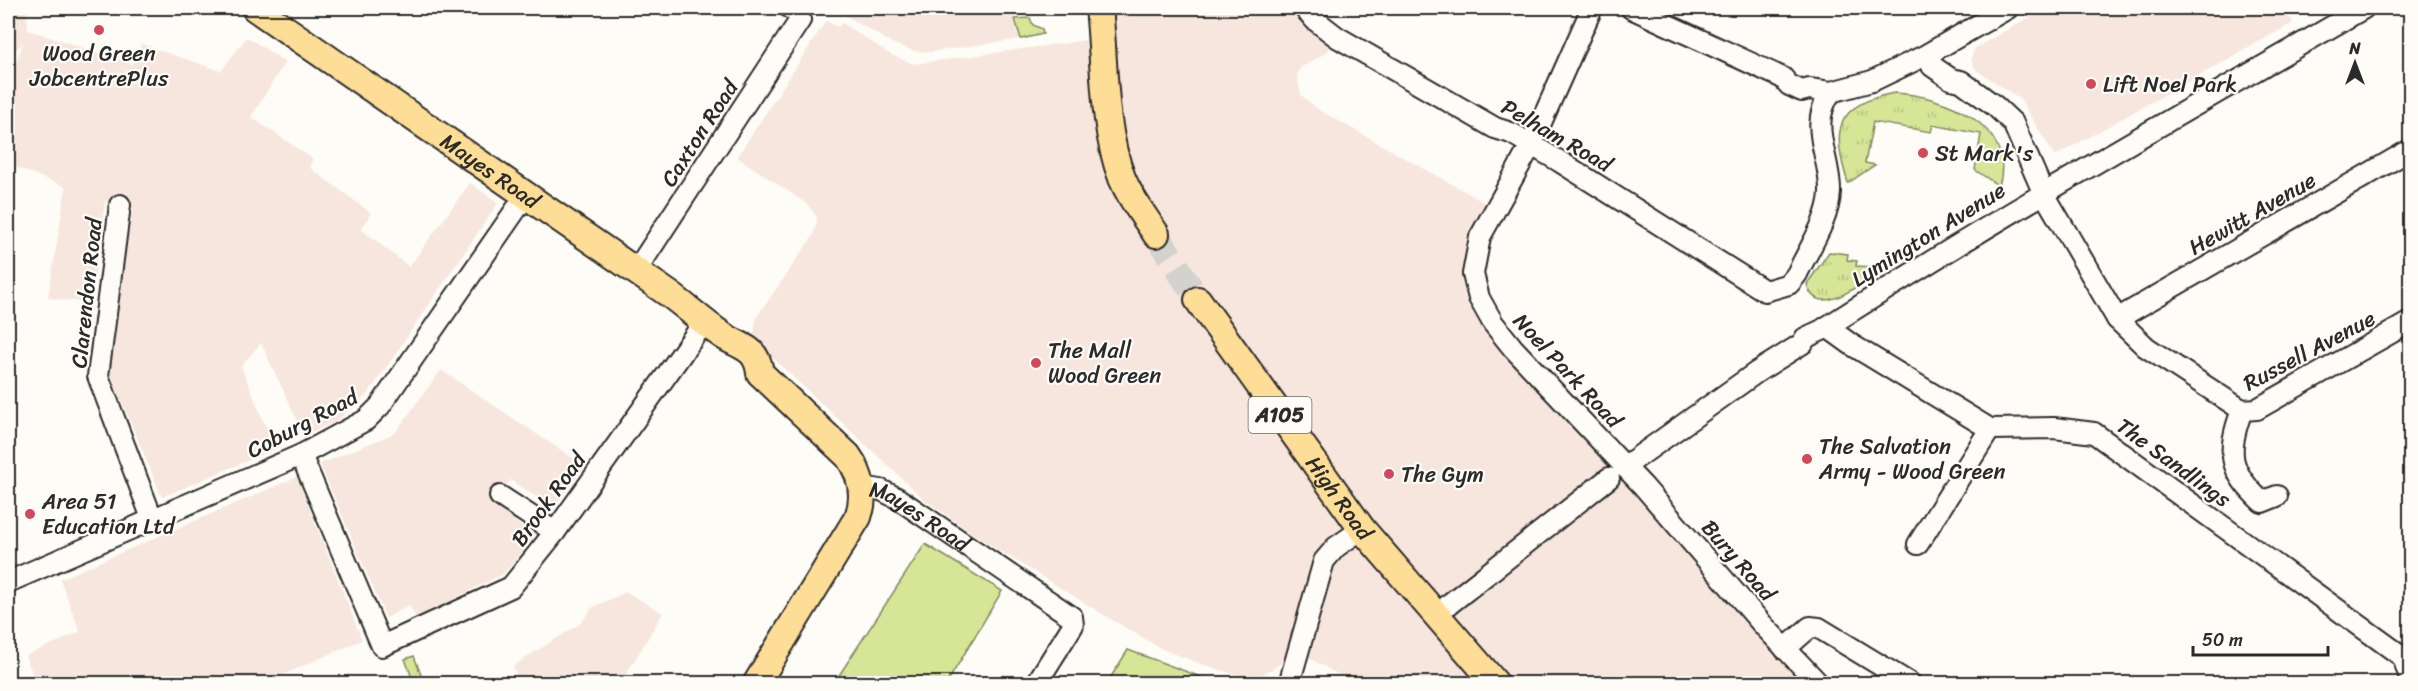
<svg xmlns="http://www.w3.org/2000/svg" width="2418" height="691" font-family="Sriracha,sans-serif">
  <style>
    .built { fill: #f7e6dd }
    .grass { fill: url(#grass-tufts); stroke: #818861; stroke-width: 1.5 }
    .green { fill: #d7e597; stroke: #818861; stroke-width: 1.5 }
    .lines { fill: none; stroke-linecap: round; stroke-linejoin: round }
    .major-tunnel { stroke: #d3d2ce; stroke-width: 26; stroke-dasharray: 26 13; stroke-linecap: butt }
    .minor-casing { stroke: #2b2b2b; stroke-width: 24 }
    .major-casing { stroke: #2b2b2b; stroke-width: 30 }
    .minor { stroke: #fdfcf7; stroke-width: 20 }
    .major { stroke: #fedd96; stroke-width: 26 }
    .poi-dot { fill: #d1495b; stroke: #fdfcf7; stroke-width: 2 }
    .labels { text-anchor: middle; stroke-width: 4.5; stroke-linejoin: round; paint-order: stroke }
    .shield { fill: #fdfcf7; stroke: #6a6a68; stroke-width: 1.5 }
    .shield-label { font-size: 21px; font-weight: bold; fill: #2b2b2b }
    .poi-label { font-size: 22px; fill: #2b2b2b; stroke: #fdfcf7; text-anchor: start }
    .street-label { font-size: 22px; fill: #2b2b2b; stroke: #fdfcf7 }
  </style>
  <defs>
    <pattern id="grass-tufts" width="24" height="20" patternUnits="userSpaceOnUse" patternTransform="scale(1.5)"><rect width="24" height="20" fill="#d7e597"/><path d="M3 7l-1-3M5 7V3M7 7l1-3M15 17l-1-3M17 17v-4M19 17l1-3" fill="none" stroke="#b9c582"/></pattern>
  </defs>
  <rect width="100%" height="100%" fill="#fdfcf7"/>
  <filter id="ink" filterUnits="userSpaceOnUse"><feTurbulence type="fractalNoise" baseFrequency=".0167" numOctaves="2"/><feDisplacementMap in="SourceGraphic" scale="12" xChannelSelector="R" yChannelSelector="G"/><feConvolveMatrix kernelMatrix="1 2 1 2 8 2 1 2 1" color-interpolation-filters="sRGB"/></filter>
  <g filter="url(#ink)">
    <!-- built -->
    <g class="built">
      <path d="M8,8H27L28,30L133,64L141,44L221,71L247,37L285,62L251,117L313,159L309,167L371,213L361,229L409,267L470,183L498,203L368,394L335,422L304,435L261,343L241,366L275,449L162,497L111,376L110,355L125,239L134,208L105,201L91,303L48,298L66,187L8,164V86L23,43L8,57Z"/>
      <path d="M827,8H1012L1021,39L929,52L915,51L893,44L840,12L836,14Z"/>
      <path d="M1099,8H1304L1337,37L1327,52L1300,68L1297,75L1301,95L1319,110L1496,209L1480,237L1479,298L1819,683H1353L1299,652L1254,680L1201,664L1162,649L1109,618L982,540L925,500L760,346L754,335L756,318L813,236L817,222L816,216L807,204L737,157L826,21L838,27L842,23L891,55L914,64L1102,38Z"/>
      <path d="M2046,8H2284L2293,23L2055,156L2020,99L1975,69L1971,58L1975,48Z"/>
      <path d="M441,370L583,465L554,508L510,480L494,504L535,538L503,574L416,618L409,605L386,618L320,464L395,433Z"/>
      <path d="M297,477L362,640L264,683H37L25,656L80,632L60,579Z"/>
      <path d="M626,592L663,613L622,681L626,683H520L513,666L581,623L593,607Z"/>
    </g>
    <!-- grass -->
    <g class="grass">
      <path d="M1894,93C1943,95 2017,124 1999,186L1975,170L1981,134L1933,125L1931,132L1873,122L1865,163L1875,165L1848,183C1831,129 1835,105 1894,93Z"/>
      <path d="M1829,252L1848,254L1847,260L1857,261L1856,266L1874,267L1879,271C1863,282 1816,322 1807,284Z"/>
      <path d="M414,656L424,683H414L405,659Z"/>
    </g>
    <!-- green -->
    <g class="green">
      <path d="M1030,18L1033,25L1042,29L1043,34L1021,39L1015,19Z"/>
      <path d="M925,544L1002,591L947,683H834Z"/>
      <path d="M1128,650L1217,683H1107Z"/>
    </g>
    <g class="lines">
      <!-- major-tunnel -->
      <path class="major-tunnel" d="M1156,234L1198,300"/>
      <!-- minor casing -->
      <g class="minor-casing">
        <g id="minor">
          <path d="M1304,8L1315,20L1337,37L1495,128L1511,133L1559,161L1765,291L1789,284L1797,274C1808,250 1829,220 1830,192C1831,157 1807,126 1831,92L1872,81L1926,55L2008,8"/>
          <path d="M1592,8L1531,145L1480,237L1473,274L1479,298L1493,323L1513,348L1644,487L1763,625L1819,684"/>
          <path d="M1631,8L1783,78L1789,85L1802,91L1809,89L1831,92"/>
          <path d="M1930,57L1932,66L1951,79L1961,81L1995,106L2013,123L2043,192L2117,319L2146,347L2242,410L2257,409L2410,322"/>
          <path d="M120,205L98,376L153,521"/>
          <path d="M636,271L800,20L797,13L790,8"/>
          <path d="M2117,319L2410,150"/>
          <path d="M1827,327L1852,345L1990,429"/>
          <path d="M2242,410C2226,453 2229,471 2262,502L2277,496"/>
          <path d="M1990,429L2054,428L2094,433L2403,657L2410,678"/>
          <path d="M301,455L382,646L511,587L555,532L705,321"/>
          <path d="M1624,467L1757,372L1803,343L1805,338L1822,330C1999,216 2182,113 2364,8"/>
          <path id="s1" d="M861,487L881,490L897,498L1072,617L1073,625L1036,684"/>
          <path d="M500,496L555,532"/>
          <path d="M1918,544L1990,429"/>
          <path d="M8,582L301,455L366,420L380,406L526,195"/>
          <path d="M1448,605L1609,478"/>
          <path d="M1785,649L1810,627L1819,628L1911,684"/>
          <path d="M1289,684L1324,561L1336,547L1362,529"/>
        </g>
      </g>
      <!-- major casing -->
      <g class="major-casing">
        <g id="major">
          <path id="s2" d="M255,8L669,294C687,307 704,323 722,335C739,347 757,346 760,373L848,456C861,474 866,496 858,517L756,684"/>
          <path d="M1099,8C1105,63 1102,126 1122,178C1130,198 1144,216 1156,234"/>
          <path id="s3" d="M1198,300L1362,529L1496,684"/>
        </g>
      </g>
      <!-- minor -->
      <use href="#minor" class="minor"/>
      <!-- major -->
      <use href="#major" class="major"/>
    </g>
  </g>
  <!-- markers -->
  <g class="poi-dot">
    <circle cx="99" cy="30" r="6"/>
    <circle cx="2091" cy="84" r="6"/>
    <circle cx="1923" cy="153" r="6"/>
    <circle cx="1036" cy="363" r="6"/>
    <circle cx="1807" cy="459" r="6"/>
    <circle cx="1389" cy="474" r="6"/>
    <circle cx="30" cy="514" r="6"/>
  </g>
  <g class="labels">
    <!-- shield labels -->
    <rect class="shield" x="1248.5" y="397" width="63" height="36" rx="4.5"/>
    <g class="shield-label">
      <text x="1280" y="422">A105</text>
    </g>
    <!-- poi labels -->
    <g class="poi-label">
      <text x="99" y="61" text-anchor="middle">Wood Green<tspan x="99" dy="25">JobcentrePlus</tspan></text>
      <text x="2103" y="92">Lift Noel Park</text>
      <text x="1935" y="161">St Mark's</text>
      <text x="1048" y="358">The Mall<tspan x="1048" dy="25">Wood Green</tspan></text>
      <text x="1819" y="454">The Salvation<tspan x="1819" dy="25">Army - Wood Green</tspan></text>
      <text x="1401" y="482">The Gym</text>
      <text x="42" y="509">Area 51<tspan x="42" dy="25">Education Ltd</tspan></text>
    </g>
    <!-- street labels -->
    <g class="street-label">
      <text transform="translate(699 133) rotate(-57)" y="8">Caxton Road</text>
      <text transform="translate(1557 135) rotate(30)" y="8">Pelham Road</text>
      <text dy="8" stroke="none"><textPath href="#s2" startOffset="286">Mayes Road</textPath></text>
      <text transform="translate(2252 213) rotate(-30)" y="8">Hewitt Avenue</text>
      <text transform="translate(1928 234) rotate(-32)" y="8">Lymington Avenue</text>
      <text transform="translate(86 293) rotate(-84)" y="8">Clarendon Road</text>
      <text transform="translate(2309 350) rotate(-28)" y="8">Russell Avenue</text>
      <text transform="translate(1568 370) rotate(47)" y="8">Noel Park Road</text>
      <text transform="translate(302 423) rotate(-28)" y="8">Coburg Road</text>
      <text transform="translate(2174 462) rotate(36)" y="8">The Sandlings</text>
      <text dy="8" stroke="none"><textPath href="#s3" startOffset="243">High Road</textPath></text>
      <text transform="translate(548 499) rotate(-54)" y="8">Brook Road</text>
      <text dy="8" stroke="none"><textPath href="#s1" startOffset="66">Mayes Road</textPath></text>
      <text transform="translate(1739 560) rotate(49)" y="8">Bury Road</text>
    </g>
  </g>
  <!-- margin -->
  <rect width="2418" height="691" fill="none" stroke="#fdfcf7" stroke-width="30"/>
  <rect x="15" y="15" width="2388" height="661" fill="none" stroke="#2b2b2b" stroke-width="2" filter="url(#ink)"/>
  <!-- north arrow -->
  <g transform="translate(2355 63)" stroke="#fdfcf7" stroke-width="4.5" paint-order="stroke">
  <path d="M0-4.5L10 22L0 15L-10 22Z" fill="#2b2b2b"/>
  <text y="-9" font-size="16" font-weight="bold" text-anchor="middle" fill="#2b2b2b">N</text>
  </g>
  <!-- scale -->
  <path d="M2193 646v9h135v-9" fill="none" stroke="#2b2b2b" stroke-width="3"/>
  <text x="2202" y="646" font-size="18" fill="#2b2b2b" stroke="#fdfcf7" stroke-width="4.5" paint-order="stroke">50 m</text>
</svg>
